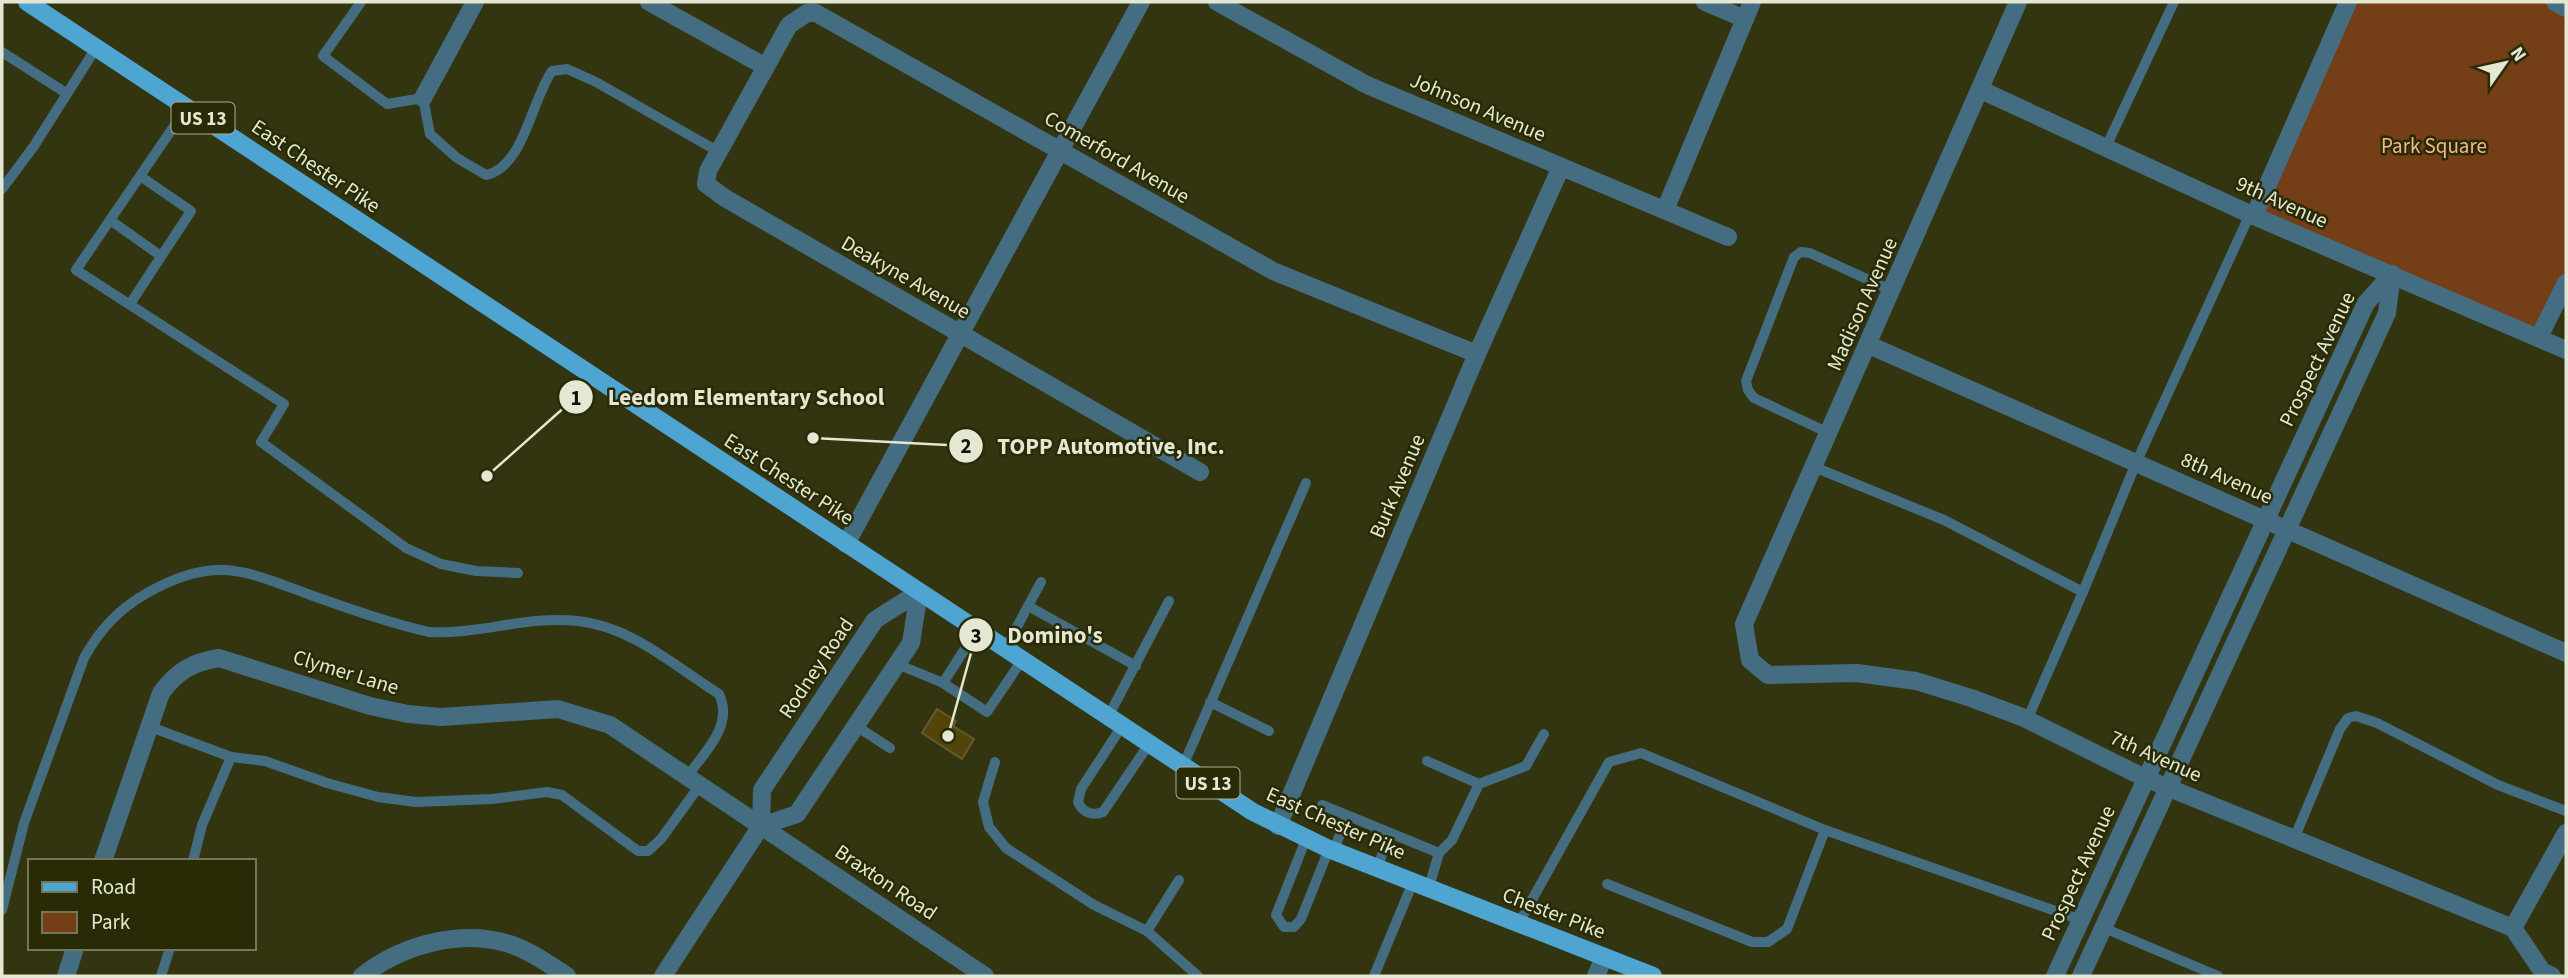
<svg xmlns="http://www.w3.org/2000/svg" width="2568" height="978" font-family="'Source Sans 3',sans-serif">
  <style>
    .green { fill: #743e16 }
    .building { fill: #534409; stroke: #635934; stroke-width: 2 }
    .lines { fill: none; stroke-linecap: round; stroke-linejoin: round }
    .service { stroke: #456d82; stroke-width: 10 }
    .minor { stroke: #456d82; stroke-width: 18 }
    .primary { stroke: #4ea5d2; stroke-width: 18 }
    .labels { text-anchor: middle; stroke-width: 5; stroke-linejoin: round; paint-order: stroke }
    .shield { fill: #282b05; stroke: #acaf94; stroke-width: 2 }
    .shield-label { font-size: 19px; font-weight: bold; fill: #e4e7d2 }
    .street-label { font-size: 21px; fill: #e4e7d2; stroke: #282b05 }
    .park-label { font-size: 21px; fill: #f5b58c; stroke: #282b05 }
    .leader { fill: none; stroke: #e4e7d2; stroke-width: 2.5 }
    .callout-dot { fill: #e4e7d2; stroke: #282b05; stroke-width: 2.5 }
    .mark-label { font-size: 21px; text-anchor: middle; font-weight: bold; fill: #111 }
    .callout-label { font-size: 23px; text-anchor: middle; font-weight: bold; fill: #e4e7d2; stroke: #282b05; stroke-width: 5; stroke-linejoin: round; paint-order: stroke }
  </style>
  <rect width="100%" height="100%" fill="#323510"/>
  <!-- green -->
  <path class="green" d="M2356,2H2549L2566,10V283L2539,337L2254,216Z"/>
  <!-- building -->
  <path class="building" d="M937,709L956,721L953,726L974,739L962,759L922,733Z"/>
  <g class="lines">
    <!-- service -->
    <g class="service">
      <path d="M361,2L323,56L387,104L423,98L430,134L457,158L486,175C524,167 531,101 552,71L567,69L596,82L719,152"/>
      <path d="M2,52L66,93"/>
      <path d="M187,107L76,270L284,404L261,442L406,548L441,564L476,571L518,573"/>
      <path d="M2106,147L2174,2"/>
      <path d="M2,189L34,146L96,48"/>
      <path d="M110,220L161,256"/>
      <path d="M130,304L191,211L140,176"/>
      <path d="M1829,433L1754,398L1748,390L1746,381L1794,257L1801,252L1810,253L1893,291"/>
      <path d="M1814,467L1944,520L2083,592L2027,720"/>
      <path d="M2083,592L2136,463L2250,214"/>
      <path d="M1028,606L1136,666"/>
      <path d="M1005,649L1041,582"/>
      <path d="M897,664L943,683L987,712L1022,660"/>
      <path d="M943,683L977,630"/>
      <path d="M1210,702L1269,731"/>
      <path d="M1108,717L1169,601"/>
      <path d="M148,726L231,757L265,761L327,783L378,797L416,802L492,799L547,792L562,795L638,851H648L661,839L700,785"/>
      <path d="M856,726L890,748"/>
      <path d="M1122,726L1081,789L1078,802C1083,813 1092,816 1103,812L1149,744"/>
      <path d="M1427,761L1479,784"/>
      <path d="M995,762L983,802L989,827L1006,848L1094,905L1147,931L1198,976"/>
      <path d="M1183,766L1306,483"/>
      <path d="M1322,805L1439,853"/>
      <path d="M1825,830L2081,920"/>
      <path d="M1306,839L1276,915L1284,927H1294L1301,919L1329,849"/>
      <path d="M2294,839L2340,729L2348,718L2356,716L2377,723L2498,785L2566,811"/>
      <path d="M1334,850L1347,816"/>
      <path d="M193,861L202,825L231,757"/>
      <path d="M1377,868L1390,834"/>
      <path d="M1429,887L1439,853L1452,840L1479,784L1526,766L1544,734"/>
      <path d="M2,910L24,823L84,658C100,629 119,609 147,593C217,553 247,572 316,597C353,610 390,623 429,632C478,635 529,615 578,621C633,627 674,666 719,694C734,726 705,751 687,777"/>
      <path d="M1519,923L1609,762L1641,753L1825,830L1787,929L1768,942H1752L1607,884"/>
      <path d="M2104,928L2218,976"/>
      <path d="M1147,931L1179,880"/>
      <path d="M161,976L170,948"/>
      <path d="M1374,976L1413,882"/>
    </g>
    <!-- minor -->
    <g class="minor">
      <path d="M649,2L764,66"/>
      <path d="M1217,2L1367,85L1728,237"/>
      <path d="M1705,2L1745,19"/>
      <path d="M2018,2L1744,624L1750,660L1768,675L1857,673L1916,681L1971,698L2022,717L2147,779L2513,928L2542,971L2552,976"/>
      <path d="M2555,2L2566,8"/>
      <path d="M1981,90L2254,216L2566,350"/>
      <path d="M423,98L475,2"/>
      <path d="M1665,210L1752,2"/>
      <path d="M2254,216L2348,2"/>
      <path d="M2539,337L2566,283"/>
      <path d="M1869,345L2566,653"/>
      <path d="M1200,472L725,198L706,184L708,171L789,25L807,13H816L1273,271L1477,354"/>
      <path d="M846,544L1141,2"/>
      <path d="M761,826L797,814L911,643L919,592"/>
      <path d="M1278,826L1477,354L1561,167"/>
      <path d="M103,861L161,693C177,671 193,662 219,658L370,706L408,714L441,717L558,709L610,725L985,976"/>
      <path d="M2513,928L2566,833"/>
      <path d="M66,976L75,948"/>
      <path d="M362,976C403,944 465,927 515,946C534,953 550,965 567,976"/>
      <path d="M663,976L761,826L762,790L875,620L919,592"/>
      <path d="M1596,976L1604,957"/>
      <path d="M2055,976L2366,303L2392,274"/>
      <path d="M2081,976L2387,313L2392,274"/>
    </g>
    <!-- primary -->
    <path class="primary" d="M27,2L1253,812L1329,849L1653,976"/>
  </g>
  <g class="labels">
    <!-- shield labels -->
    <g class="shield">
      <rect x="171.5" y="102.5" width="63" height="31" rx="5"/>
      <rect x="1176.5" y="767.5" width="63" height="31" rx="5"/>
    </g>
    <g class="shield-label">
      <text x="203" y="125">US 13</text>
      <text x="1208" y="790">US 13</text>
    </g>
    <!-- street labels -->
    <g class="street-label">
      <text transform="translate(1478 107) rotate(23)" y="7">Johnson Avenue</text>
      <text transform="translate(1117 157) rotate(30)" y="7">Comerford Avenue</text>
      <text transform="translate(316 166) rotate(34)" y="7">East Chester Pike</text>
      <text transform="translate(2282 202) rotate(24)" y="7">9th Avenue</text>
      <text transform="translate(906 277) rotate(30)" y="7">Deakyne Avenue</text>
      <text transform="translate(1862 304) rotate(-66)" y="7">Madison Avenue</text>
      <text transform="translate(2317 359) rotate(-64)" y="7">Prospect Avenue</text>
      <text transform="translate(2227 478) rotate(24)" y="7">8th Avenue</text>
      <text transform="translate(789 479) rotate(33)" y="7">East Chester Pike</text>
      <text transform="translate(1397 486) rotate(-67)" y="7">Burk Avenue</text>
      <text transform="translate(816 668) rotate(-56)" y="7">Rodney Road</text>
      <text transform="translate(346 672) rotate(17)" y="7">Clymer Lane</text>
      <text transform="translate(2156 756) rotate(24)" y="7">7th Avenue</text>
      <text transform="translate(1336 823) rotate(24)" y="7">East Chester Pike</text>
      <text transform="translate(2078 873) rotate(-65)" y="7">Prospect Avenue</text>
      <text transform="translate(886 882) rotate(34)" y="7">Braxton Road</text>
      <text transform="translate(1554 913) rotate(21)" y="7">Chester Pike</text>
    </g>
    <!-- park labels -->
    <g class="park-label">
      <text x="2434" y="153">Park Square</text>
    </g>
  </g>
  <!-- callouts -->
  <path class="leader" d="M487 476L576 397M813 438L966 446M948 736L976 635"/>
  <g class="callout-dot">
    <circle cx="487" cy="476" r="7"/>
    <circle cx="813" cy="438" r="7"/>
    <circle cx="948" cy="736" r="7"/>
    <circle cx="576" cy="397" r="18"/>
    <circle cx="966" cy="446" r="18"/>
    <circle cx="976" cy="635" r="18"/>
  </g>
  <g class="mark-label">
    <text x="576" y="405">1</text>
    <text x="966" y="453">2</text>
    <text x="976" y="643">3</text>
  </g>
  <g class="callout-label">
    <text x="746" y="405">Leedom Elementary School</text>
    <text x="1111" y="454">TOPP Automotive, Inc.</text>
    <text x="1055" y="643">Domino's</text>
  </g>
  <!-- border -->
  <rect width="2568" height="978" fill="none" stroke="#e4e7d2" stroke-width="7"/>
  <!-- legend -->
  <rect x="28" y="859" width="228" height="91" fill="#282b05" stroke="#737657" stroke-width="2"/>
  <rect x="42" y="882" width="35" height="10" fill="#4ea5d2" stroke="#737657" stroke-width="2"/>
  <text x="91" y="894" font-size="21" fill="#e4e7d2">Road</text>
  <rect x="42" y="912" width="35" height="21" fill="#743e16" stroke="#737657" stroke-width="2"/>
  <text x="91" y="929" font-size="21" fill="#e4e7d2">Park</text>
  <!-- north arrow -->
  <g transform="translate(2505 63) rotate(56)" stroke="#282b05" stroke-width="5" paint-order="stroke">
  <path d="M0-5L12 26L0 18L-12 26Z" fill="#e4e7d2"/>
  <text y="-10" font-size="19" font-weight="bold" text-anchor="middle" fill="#e4e7d2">N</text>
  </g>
</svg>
